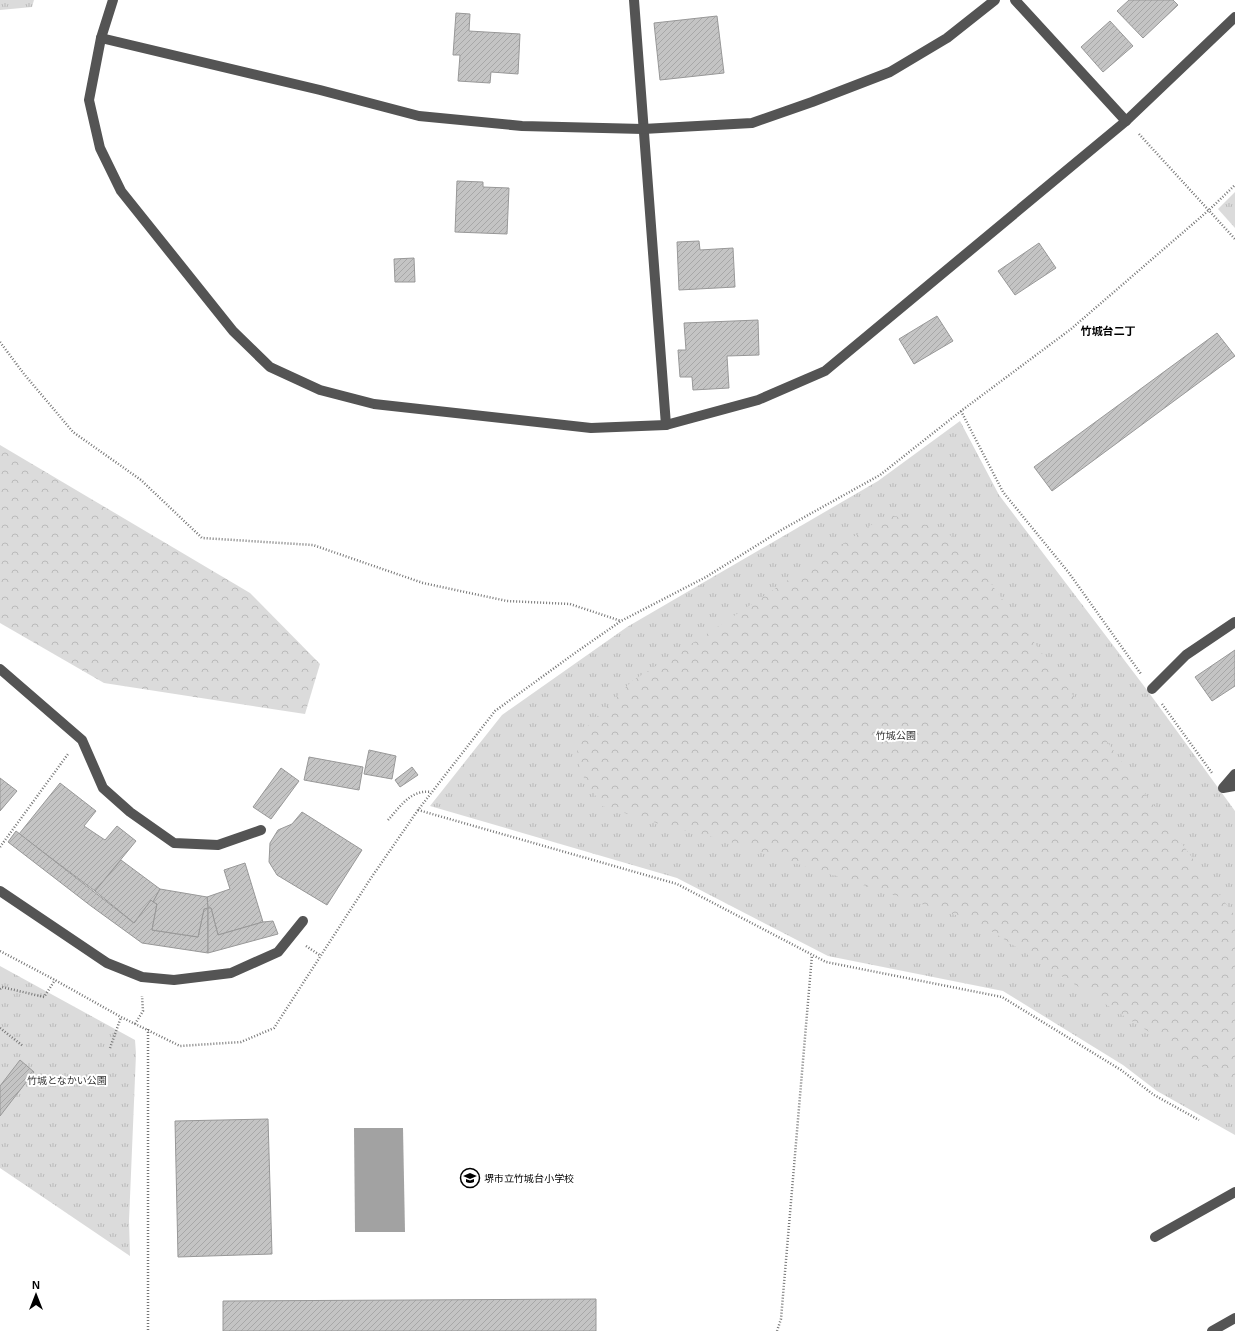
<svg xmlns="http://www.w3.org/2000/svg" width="1235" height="1331" font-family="Arial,'Noto Sans JP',sans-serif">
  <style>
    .grass { fill: url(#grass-tufts) }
    .forest { fill: url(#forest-crowns) }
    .water { fill: #a2a2a2 }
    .building { fill: url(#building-hatch); stroke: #989898 }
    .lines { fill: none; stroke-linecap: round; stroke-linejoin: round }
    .path { stroke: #767676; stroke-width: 2.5; stroke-dasharray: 1 2; stroke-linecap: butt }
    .minor { stroke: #545454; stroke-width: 10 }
    .labels { text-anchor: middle; stroke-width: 4; stroke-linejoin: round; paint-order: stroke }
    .park-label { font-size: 10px; fill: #323232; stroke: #fff }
    .poi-label { font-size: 10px; fill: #000; stroke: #fff; text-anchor: start }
    .neighbourhood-label { font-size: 11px; font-weight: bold; fill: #000; stroke: #fff }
  </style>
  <defs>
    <pattern id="grass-tufts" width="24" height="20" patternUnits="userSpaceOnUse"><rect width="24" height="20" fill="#dbdbdb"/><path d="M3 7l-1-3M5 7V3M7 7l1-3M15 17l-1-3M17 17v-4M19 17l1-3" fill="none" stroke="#bababa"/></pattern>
    <pattern id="forest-crowns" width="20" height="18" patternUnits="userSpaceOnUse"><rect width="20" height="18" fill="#dbdbdb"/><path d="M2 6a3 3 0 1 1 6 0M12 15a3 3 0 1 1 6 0" fill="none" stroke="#bababa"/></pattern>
    <pattern id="building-hatch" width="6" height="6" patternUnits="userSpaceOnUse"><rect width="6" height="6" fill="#c4c4c4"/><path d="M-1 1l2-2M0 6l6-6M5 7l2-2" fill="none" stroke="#a7a7a7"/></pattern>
  </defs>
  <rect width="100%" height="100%" fill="#fff"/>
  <!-- grass -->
  <g class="grass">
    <path d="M0,0H34L32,7L0,10Z"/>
    <path d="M1235,192V228L1218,209Z"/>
    <path d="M960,421L999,495L1147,690L1235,811V1135L1157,1091L1123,1065L1003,991L828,956L677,878L430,806L502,715L627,627L878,481Z"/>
    <path d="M0,966L135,1040L136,1054L129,1221L130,1256L0,1168Z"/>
  </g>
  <!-- forest -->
  <g class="forest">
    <path d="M0,445L250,593L320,664L305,714L104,683L0,623Z"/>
    <path d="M888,514L945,530L970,555L1235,916V1087L977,922L721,839L666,826L602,806L581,773L575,739L632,681L699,639Z"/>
  </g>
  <!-- water -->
  <path class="water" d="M403,1128L405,1232H355L354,1128Z"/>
  <!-- building -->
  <g class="building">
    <path d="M1129,0H1173L1178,5L1143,38L1117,11Z"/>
    <path d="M456,13L470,14L469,31L520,34L518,74L491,72L490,83L458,81L460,55H453Z"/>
    <path d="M717,16L724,73L660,80L654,23Z"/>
    <path d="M1110,21L1133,46L1103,72L1081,47Z"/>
    <path d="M457,181L483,182V187L509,188L507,234L455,232Z"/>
    <path d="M699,241L700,250L733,248L735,287L679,290L677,242Z"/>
    <path d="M1039,243L1056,268L1015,295L998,271Z"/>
    <path d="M414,258L415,282H395L394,259Z"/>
    <path d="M937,316L953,341L914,364L899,339Z"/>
    <path d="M758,320L759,355L727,356L729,388L693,390L692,377H680L678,350H686L684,323Z"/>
    <path d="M1217,333L1235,356L1052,491L1034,467Z"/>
    <path d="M1235,650V686L1212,701L1195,677Z"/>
    <path d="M369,750L396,756L392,779L364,774Z"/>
    <path d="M309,757L363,767L359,790L304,780Z"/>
    <path d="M412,767L418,775L400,787L395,780Z"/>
    <path d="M281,768L299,781L271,819L253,807Z"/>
    <path d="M0,778L17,791L0,811Z"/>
    <path d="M60,783L96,811L84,826L105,840L117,826L136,841L95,891L19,834Z"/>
    <path d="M302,812L362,850L327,905L277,875L269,862L270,843L278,830L292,824Z"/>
    <path d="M16,831L134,923L151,900L157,904L152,930L198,937L204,909L208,908V953L142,943L91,906L8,842Z"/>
    <path d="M121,860L160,889L153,902L151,900L134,923L95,891Z"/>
    <path d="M245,863L263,922L218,935L211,908H208L207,897L230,889L224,870Z"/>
    <path d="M160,889L207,897L208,908L204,909L198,937L152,930L157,904L153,902Z"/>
    <path d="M208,908H211L218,935L263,922L273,921L278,934L208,953Z"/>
    <path d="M20,1060L34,1072L0,1116V1086Z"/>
    <path d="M268,1119L272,1254L178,1257L175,1121Z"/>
    <path d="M596,1299V1331H223V1301Z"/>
  </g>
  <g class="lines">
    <!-- path -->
    <g class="path">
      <path d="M1139,134L1235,239"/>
      <path d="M0,342L24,374L73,432L141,480L202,538L313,545L423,583L507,601L570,604L621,621"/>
      <path d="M961,411L1003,492L1069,573L1141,674"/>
      <path d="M1162,704L1212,773"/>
      <path d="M418,810L677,884L826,962L1002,997L1121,1070L1154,1095L1199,1120"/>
      <path d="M388,820C400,807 411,789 431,792"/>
      <path d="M0,847L68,754"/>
      <path d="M306,946L321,956"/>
      <path d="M0,951L55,980L121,1017L180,1046L241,1042L274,1028L371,878L418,810L495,711L575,653L621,621L706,577L783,529L880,475L961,411L1071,329L1209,210L1235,185"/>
      <path d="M0,989L2,987L44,997L55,980"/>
      <path d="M135,1024L143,1011L142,996"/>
      <path d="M0,1028L23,1046"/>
      <path d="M148,1029V1331"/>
      <path d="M110,1048L121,1017"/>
      <path d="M777,1331L781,1319L812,955"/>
    </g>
    <!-- minor -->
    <g class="minor">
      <path d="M113,0L101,38L89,100L100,148L121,191L233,331L270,367L320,390L374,404L591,428L666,425L758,400L825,371L1126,121L1235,17"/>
      <path d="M634,0L666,425"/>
      <path d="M1015,0L1126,121"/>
      <path d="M101,38L320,90L419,116L522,126L643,129L752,123L812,102L890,72L947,38L995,0"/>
      <path d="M0,669L82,740L103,788L130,812L174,843L218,845L261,830"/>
      <path d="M1152,689L1186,655L1235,622"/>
      <path d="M1235,774L1223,788L1235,786"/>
      <path d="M0,891L107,963L142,977L174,980L231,973L278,952L303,921"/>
      <path d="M1155,1237L1235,1192"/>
      <path d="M1212,1331L1235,1318"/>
    </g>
  </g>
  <!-- icons -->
  <defs>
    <g id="school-ring" transform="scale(1)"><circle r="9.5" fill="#fff" stroke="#000" stroke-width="1.5"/><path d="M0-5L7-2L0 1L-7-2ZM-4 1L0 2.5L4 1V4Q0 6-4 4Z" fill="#000"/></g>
  </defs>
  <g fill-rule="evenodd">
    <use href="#school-ring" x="470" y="1178"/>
  </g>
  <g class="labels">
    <!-- park labels -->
    <g class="park-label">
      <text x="896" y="739">竹城公園</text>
      <text x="67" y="1084">竹城となかい公園</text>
    </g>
    <!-- poi labels -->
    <g class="poi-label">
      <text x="484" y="1182">堺市立竹城台小学校</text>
    </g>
    <!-- neighbourhood labels -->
    <g class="neighbourhood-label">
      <text x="1108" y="335">竹城台二丁</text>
    </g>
  </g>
  <!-- north arrow -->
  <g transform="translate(36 1295)" stroke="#ffffff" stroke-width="3" paint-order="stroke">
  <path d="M0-3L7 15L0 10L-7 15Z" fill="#000000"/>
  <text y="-6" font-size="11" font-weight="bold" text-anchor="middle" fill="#000000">N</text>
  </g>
</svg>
